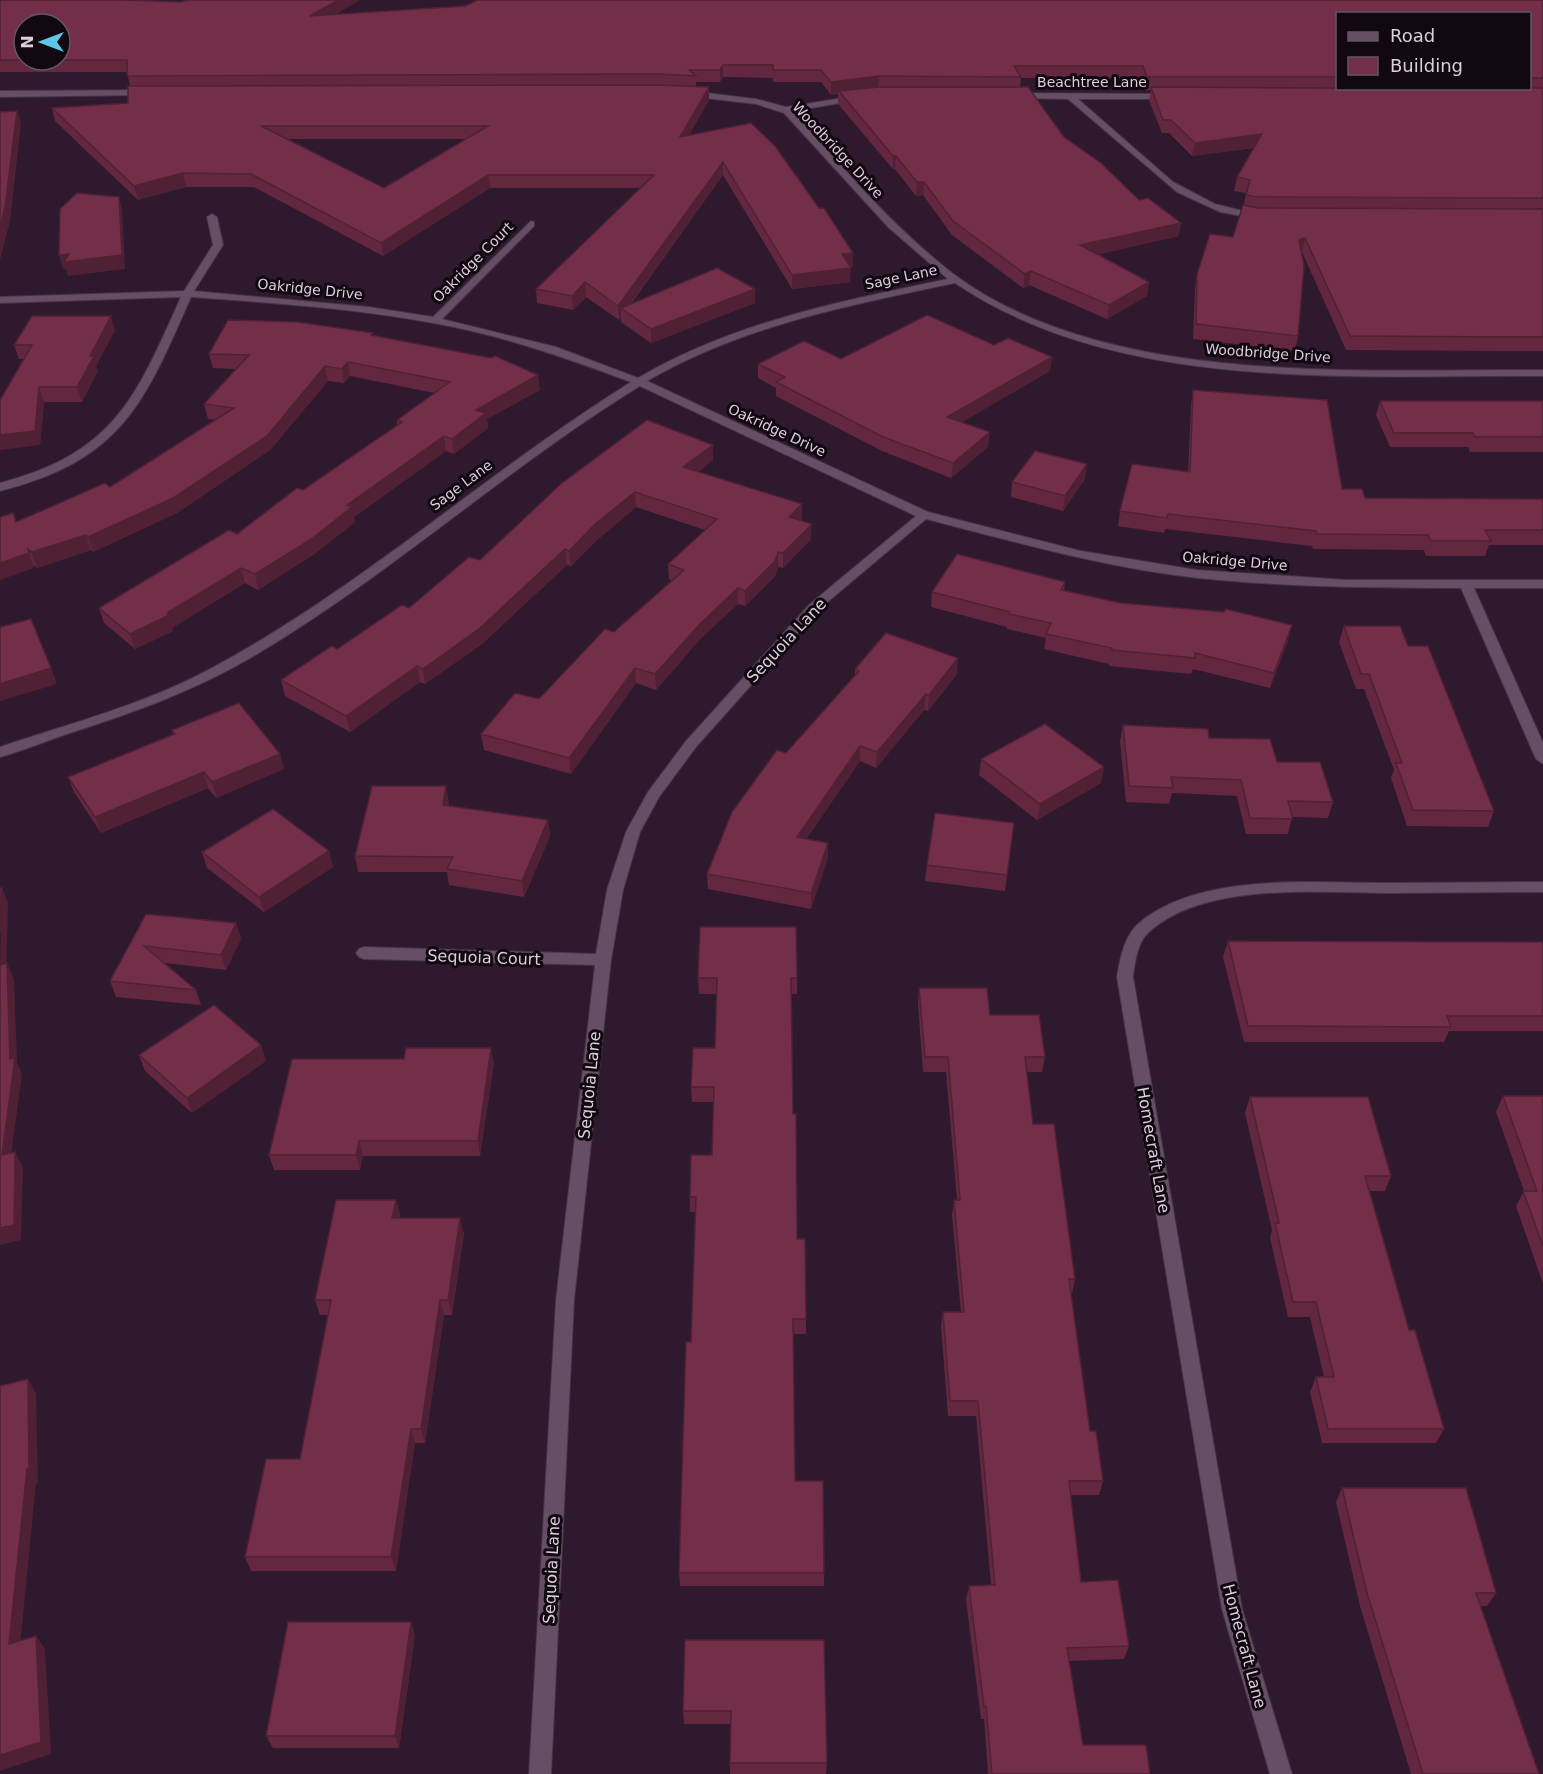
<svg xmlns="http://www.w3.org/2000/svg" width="1543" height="1774" font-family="'DejaVu Sans',sans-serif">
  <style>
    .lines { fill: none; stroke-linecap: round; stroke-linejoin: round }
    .minor-casing { stroke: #453446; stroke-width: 2 }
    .minor { fill: #664e66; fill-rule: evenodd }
    .wall { fill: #632840; fill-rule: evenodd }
    .shaded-wall { fill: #502134 }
    .building { fill: #732f4a; stroke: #502134; stroke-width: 1.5; fill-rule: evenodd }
    .labels { text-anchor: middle; stroke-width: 6; stroke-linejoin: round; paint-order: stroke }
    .far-street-label { font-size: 14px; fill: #dccedc; stroke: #110811 }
    .street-label { font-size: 16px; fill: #dccedc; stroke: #110811 }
  </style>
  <rect width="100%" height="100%" fill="#2e192e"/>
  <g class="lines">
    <!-- minor casing -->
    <g class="minor-casing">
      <g id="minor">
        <path d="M150,90L151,92L147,95L0,97V91Z"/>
        <path d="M690,91L756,99L786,107L862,95L863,97L859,100L793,111C810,126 823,145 838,162C873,202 910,240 952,273C1105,388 1360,369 1543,370V376C1354,375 1119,394 955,283C850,305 741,326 647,381L928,512L1081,551L1197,570L1347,580H1543V588H1474L1543,743V764L1536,759L1461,588C1373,588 1285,587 1198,578C1105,568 1016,542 926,519L818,610L696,747L659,797L640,832L623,890L611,960L574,1300L551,1774H529L556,1300L595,965L364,959L359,957L356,953L359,949L364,947L596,954L607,890L626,832L648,792L686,741L810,604L916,516L640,386C503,470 384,581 245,661C191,692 132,713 73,732C49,740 25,750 0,757V747C71,723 146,704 212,668C361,588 487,472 631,382C566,358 501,335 433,323C354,308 272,303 191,297C144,404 122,460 0,491V483C115,453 136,397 181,297L0,303V297L184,291L213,245L207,217L212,214L217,217L223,245L194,291L369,307L433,317L531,221L534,222V226L442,319L556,347L638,378C733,322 842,301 948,279L889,228L784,113L756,104L687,96V92Z"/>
        <path d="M1015,93L1171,94L1172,96L1168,99H1078L1173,182L1215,204L1263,216L1258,219L1220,212L1177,192L1068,99L1012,98L1011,96Z"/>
        <path d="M1543,882V892C1493,892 1443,893 1393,893C1321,893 1207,881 1150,931C1137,942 1135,962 1133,977L1242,1609L1292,1774H1270L1222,1609L1117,977C1120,959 1124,936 1139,923C1200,872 1313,883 1387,883C1439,883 1491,882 1543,882Z"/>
      </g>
    </g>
    <!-- minor -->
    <use href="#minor" class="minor"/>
  </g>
  <!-- wall -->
  <g class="wall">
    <path d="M0,0L335,15L1543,0V351L1346,350L1302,252L1298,336L1295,351L1193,339L1195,288L1197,274L1233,237L1244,205L1246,193L1234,191L1237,177L1254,148L1192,156L1169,133H1162L1149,100L1151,90H1145L1141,78H1021L1020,87L1064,137L1139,200L1179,236L1098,254L1149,282L1147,296L1107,319L1029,285L1023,288L952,235L923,195L916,196L895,169H893L838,104V94L831,95L821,82H773V78L723,77L720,82H696V87H709V100L689,135L819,208L853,253V267H850V282L792,289L723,175L631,304L755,289V303L651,343L621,322V317L619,320L586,297L573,310L537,303L536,289L641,188H490L383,256L254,187H186L138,200L55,121L52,108L128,103L130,86L127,72H0ZM1338,14H1530V88H1338ZM286,139H466L384,188Z"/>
    <path d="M115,330L96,366L98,371L82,402H44L40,445L24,359H19L14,345Z"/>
    <path d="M373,333V335L540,390L487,419L488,428L454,454L446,451L354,517L355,522L313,555L258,590L245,583L172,628L173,631L135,649L104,623L99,608L237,534L303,490L397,425V420L434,393L350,376L344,383L328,381L270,450L177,513L93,552L91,550L37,568L33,565L34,568L16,522L110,487L216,420L208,419L204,404L236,369L213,368L209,354Z"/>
    <path d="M841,359L1050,371L962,422L988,447L951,478L882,451L776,396V388L758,378V364Z"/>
    <path d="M1193,390L1342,489L1365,498L1543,499V545H1489L1485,556H1426L1424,550L1313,549L1312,546L1165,529L1164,533L1118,526L1120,511L1188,472L1191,405Z"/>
    <path d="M1380,401H1543V452H1470L1468,447H1390L1376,415Z"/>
    <path d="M713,460L698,472L802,519L800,521L811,539L783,568L778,567L775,576L745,606L738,604L700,639L656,690L636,683L571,774L484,750L481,734L539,699L672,581L669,579L668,564L705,530L636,507L597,540L571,566L567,565L482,644L425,684L420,682L350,732L285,696L281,680L409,608L480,560L562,483Z"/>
    <path d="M1085,479L1063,511L1011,497L1012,482Z"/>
    <path d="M1065,582L1064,591L1288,641L1270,688L1193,669L1191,674L1109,666V664L1044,649L1046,638L1007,629V627L931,607L932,592Z"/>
    <path d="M1344,626L1408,646L1494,811L1488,827L1407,826L1391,778L1394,770L1364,689H1356L1339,642Z"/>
    <path d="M855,669L957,674L928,711L924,710L876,768L860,761L806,839L828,858L811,909L708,889L707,874L786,753L855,675Z"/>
    <path d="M1123,725L1209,738L1277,762L1333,802L1328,818L1292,817L1288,834H1246L1237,796L1172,793L1169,804L1126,802L1120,741Z"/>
    <path d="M172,730L280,754L284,769L216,798L208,788L101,833L74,792L68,777L173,734Z"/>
    <path d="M981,759L1101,783L1037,820L979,775Z"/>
    <path d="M449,802L448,806L548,820L550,836L524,897L449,885L447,872H358L355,856Z"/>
    <path d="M1014,823L1005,891L925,881L927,865Z"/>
    <path d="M329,851L333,867L264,912L207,868L202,852Z"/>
    <path d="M146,914L236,923L241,939L226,970L165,963L196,990L201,1005L116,997L110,981Z"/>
    <path d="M1228,941L1543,942V1031H1449L1444,1042H1244L1223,957Z"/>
    <path d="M698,978H797V994H791L793,1114L797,1239L806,1319V1334H793L795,1481L824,1573V1586H680L679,1573L691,1342L695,1212H690V1197L712,1155L714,1102H692L691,1087L715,1048L717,994H699Z"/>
    <path d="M919,988L990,1015L1045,1057L1042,1072H1027L1033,1124L1075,1279L1072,1294H1071L1090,1431L1103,1481L1099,1495H1070L1081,1582L1129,1646L1124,1659L1069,1661L1083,1745L1150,1774H988L984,1719H981L966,1600L969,1586L991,1585L976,1416H948L941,1326L943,1312H961L952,1215L954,1200H957L946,1072H923L918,1004Z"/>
    <path d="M261,1045L266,1061L192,1113L145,1071L139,1055Z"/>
    <path d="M494,1063L480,1156H363L360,1170H274L269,1155Z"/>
    <path d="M1503,1096H1543V1284L1516,1206L1524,1191L1496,1112Z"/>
    <path d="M1250,1097L1391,1176L1385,1191H1369L1409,1330L1444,1429L1436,1443H1322L1310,1392L1316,1377H1324L1310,1317H1288L1270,1238L1272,1230L1245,1113Z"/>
    <path d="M396,1200L400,1215L399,1218L464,1233L452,1315H444L425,1443H415L396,1571H251L245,1557L300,1459L329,1315H320L315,1300Z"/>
    <path d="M1342,1488L1496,1593L1487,1606H1480L1539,1774H1411L1360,1606L1336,1502Z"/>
    <path d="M415,1635L399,1748H273L266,1736Z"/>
    <path d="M685,1640L827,1763L826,1774H730V1724H684L683,1711Z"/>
  </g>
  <!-- shaded-wall -->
  <g class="shaded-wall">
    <path d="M338,0H360L312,29L310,16Z"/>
    <path d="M723,65V77L720,82V70Z"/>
    <path d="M879,76L878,89L839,91L838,94L831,95V82Z"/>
    <path d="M709,87V100L681,150L680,137Z"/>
    <path d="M17,111L21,123L10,221L0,260V229Z"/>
    <path d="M1262,134L1259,147L1192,156L1195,143Z"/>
    <path d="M893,156H896L895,169H893Z"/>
    <path d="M723,162V175L625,311L621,308V317L619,320L618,306Z"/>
    <path d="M183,173L186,187L138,200L134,186Z"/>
    <path d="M488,175L490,188L383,256L381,243Z"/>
    <path d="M917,182H924L923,195L916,196Z"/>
    <path d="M119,197L122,210L125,269L68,276L66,269H63L59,255Z"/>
    <path d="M1181,223L1179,236L1079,259L1080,245Z"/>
    <path d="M1305,238L1302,252L1299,240Z"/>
    <path d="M853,253V267L841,268L842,254Z"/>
    <path d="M851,268L850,282L792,289V275Z"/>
    <path d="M1031,271L1029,285L1023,288L1025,274Z"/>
    <path d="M585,282L586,297L573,310L572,296Z"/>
    <path d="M1149,282L1147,296L1107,319L1109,305Z"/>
    <path d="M755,289V303L651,343V329Z"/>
    <path d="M111,316L115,330L96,366L98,371L82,402L77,387L90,356Z"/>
    <path d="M1052,357L1050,371L946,431L947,417Z"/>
    <path d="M348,362L350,376L344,383L342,369Z"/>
    <path d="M325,366L328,381L270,450L177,513L93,552L88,537Z"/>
    <path d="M538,375L540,390L487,419L488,428L454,454L452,439L476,410Z"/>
    <path d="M39,387L44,402L40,445L0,450V435Z"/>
    <path d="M990,432L988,447L951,478L953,463Z"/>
    <path d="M444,436L446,451L354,517L355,522L313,555L258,590L255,574L347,505Z"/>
    <path d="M713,445V460L684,482L683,467Z"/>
    <path d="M1087,464L1085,479L1063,511L1065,496Z"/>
    <path d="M635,492L636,507L597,540L571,566L569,551L595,524Z"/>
    <path d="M802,504V519L789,532V517Z"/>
    <path d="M812,524L811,539L783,568V553Z"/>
    <path d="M86,535L91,550L37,568L31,552Z"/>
    <path d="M565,549L567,565L482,644L425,684L423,669Z"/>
    <path d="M778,552V567L775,576L745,606V591Z"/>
    <path d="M29,553L34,568L0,580V563Z"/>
    <path d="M241,568L245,583L172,628L173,631L135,649L130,634L167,613Z"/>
    <path d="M738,588V604L700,639L656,690L655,674L700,624Z"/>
    <path d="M1292,625L1288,641L1270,688L1274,673Z"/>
    <path d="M958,658L957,674L928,711L929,695Z"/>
    <path d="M417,666L420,682L350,732L346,716Z"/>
    <path d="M51,668L57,684L0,701V684Z"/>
    <path d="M635,668L636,683L571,774L569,758Z"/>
    <path d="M926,694L924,710L876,768L877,752Z"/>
    <path d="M860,746V761L797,853V837Z"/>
    <path d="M280,754L284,769L216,798L212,782Z"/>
    <path d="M1104,767L1101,783L1037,820L1040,804Z"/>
    <path d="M204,772L208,788L101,833L95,817Z"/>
    <path d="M446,786L449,802L445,820L443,805Z"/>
    <path d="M548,820L550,836L524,897L522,881Z"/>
    <path d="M828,843V858L811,909V893Z"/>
    <path d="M329,851L333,867L264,912L259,897Z"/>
    <path d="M2,888L8,903L6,981L0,968Z"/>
    <path d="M236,923L241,939L226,970L221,955Z"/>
    <path d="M7,963L14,979L17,1062L22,1074L9,1170L2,1155L10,1059Z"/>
    <path d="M261,1045L266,1061L192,1113L187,1098Z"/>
    <path d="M491,1048L494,1063L480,1156L478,1141Z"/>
    <path d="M359,1141L363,1156L360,1170L356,1155Z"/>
    <path d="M15,1152L23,1167L21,1240L0,1245V1228Z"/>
    <path d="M396,1200L400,1215L396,1233L392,1218Z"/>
    <path d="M460,1218L464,1233L452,1315L448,1300Z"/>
    <path d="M440,1300L444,1315L425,1443L421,1429Z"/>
    <path d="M28,1379L36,1393L38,1483H36L19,1657L9,1644L27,1469Z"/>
    <path d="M411,1429L415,1443L396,1571L391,1557Z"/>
    <path d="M411,1622L415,1635L399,1748L395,1736Z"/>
    <path d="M36,1636L45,1649L51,1754L0,1771V1755Z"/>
  </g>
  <!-- building -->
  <g class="building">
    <path d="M0,0H125L180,2L190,0H338L310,16L465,6L478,0H1543V78H1530V14H1338V77H1147L1143,66H1014L1021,77L879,76L831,82L821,70H773V65H723L720,70H689L696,76L657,74L127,76V60H60V24H24V60H0Z"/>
    <path d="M657,85L709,87L680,137L751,123L775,146L819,208H824L853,253L842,254L851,268L792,275L723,162L618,306L585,282L572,296L536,289L654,175H488L381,243L251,174L183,173L134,186L52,108L128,103V86ZM261,126H488L384,188Z"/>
    <path d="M879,87H1028L1064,137L1101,163L1139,200L1148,198L1181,223L1080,245L1149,282L1109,305L1031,271L1025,274L953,221L924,182H917L896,156H893L839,91Z"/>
    <path d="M1151,87L1338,88H1543V198L1257,197L1246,195L1250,180L1237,177L1262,134L1195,143L1171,120H1163Z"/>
    <path d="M17,111L5,207L0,229V112Z"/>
    <path d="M77,193L119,197L122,255L64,262L69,254L59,255L60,209Z"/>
    <path d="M1243,205L1257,208L1543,209V337L1350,336L1305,238L1299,240L1304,266L1298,336L1196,324L1197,274L1210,234L1233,237Z"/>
    <path d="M717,268L755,289L651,329L621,308Z"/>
    <path d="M927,315L994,345L1008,338L1052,357L947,417L990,432L953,463L883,437L776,382L785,377L758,364L804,341L841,359Z"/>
    <path d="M32,316H111L90,356H94L77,387H39L35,431L0,435V400L32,345H14Z"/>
    <path d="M228,320L298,322L373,333L371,335L491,358L495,356L538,375L476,410L486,413L452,439L444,436L347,505L352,507L310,540L255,574L241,568L167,613L169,615L130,634L99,608L229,530L237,534L297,488L303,490L402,422L397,420L450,382L348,362L342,369L325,366L267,436L173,498L88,537L86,535L31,552L28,549L29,553L0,563V517L13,513L16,522L105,483L110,487L234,408L204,404L249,355L209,354Z"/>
    <path d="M1193,390L1327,400L1342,489H1362L1365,498L1543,499V530H1485L1491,541H1431L1428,535L1317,534L1316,531L1168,514L1167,518L1120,511L1132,464L1190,472Z"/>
    <path d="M1380,401H1543V437H1475L1473,433H1394Z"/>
    <path d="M647,420L713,445L683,467L802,504L789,517L812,524L783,553L778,552L775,561L745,591L738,588L700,624L655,674L635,668L569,758L481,734L515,693L539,699L605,629L614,632L684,570L668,564L717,519L635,492L595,524L569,551L565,549L480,628L423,669L417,666L346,716L281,680L332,646L337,649L402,605L409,608L469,557L480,560L562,483Z"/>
    <path d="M1035,451L1087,464L1065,496L1012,482Z"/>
    <path d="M957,554L1065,582L1061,590L1121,603L1224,612L1226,609L1292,625L1274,673L1195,653V658L1112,650V648L1046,634L1051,623L1009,614L1010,612L932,592Z"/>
    <path d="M31,619L51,668L0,684V627Z"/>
    <path d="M1344,626H1400L1408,646H1428L1494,811L1413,810L1396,763H1402L1369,674H1361Z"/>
    <path d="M886,633L958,658L929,695L926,694L877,752L860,746L797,837L828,843L811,893L707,874L732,812L777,750L786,753L859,671L855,669Z"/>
    <path d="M239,703L280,754L212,782L204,772L95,817L68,777L175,734L172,730Z"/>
    <path d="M1045,724L1104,767L1040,804L981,759Z"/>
    <path d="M1123,725L1208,729L1209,738L1270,739L1277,762H1320L1333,802L1288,801L1293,819L1250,818L1241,780L1171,777L1173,788L1129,786Z"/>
    <path d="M372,786H446L443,805L548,820L522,881L447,869L453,857L355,856Z"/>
    <path d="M273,809L329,851L259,897L202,852Z"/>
    <path d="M935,813L1014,823L1007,875L927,865Z"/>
    <path d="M0,888H2L0,933Z"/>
    <path d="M146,914L236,923L221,955L144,946L196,990L110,981Z"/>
    <path d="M700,927H796L797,978H791L793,1114H796L797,1239H805L806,1319H793L795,1481H823L824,1573H679L686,1342H691L696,1197H690L691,1155H712L714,1087H691L693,1048H715L717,978H698Z"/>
    <path d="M1228,941L1543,942V1016H1447L1451,1027L1248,1026Z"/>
    <path d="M7,963L10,1059L15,1058L2,1155L15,1152L14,1225L0,1228V965Z"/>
    <path d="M919,988H987L990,1015H1039L1045,1057H1025L1033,1124H1054L1075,1279H1069L1090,1431H1096L1103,1481H1069L1081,1582L1118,1580L1129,1646L1067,1648L1083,1745H1146L1150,1774H992L986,1706H984L969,1586L995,1585L978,1401H950L943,1312H964L954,1200H960L948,1057H925Z"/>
    <path d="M214,1005L261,1045L187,1098L139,1055Z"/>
    <path d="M406,1048H491L478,1141H359L356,1155H269L292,1059H404Z"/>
    <path d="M1503,1096H1543V1246L1523,1191H1537Z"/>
    <path d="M1250,1097H1368L1391,1176H1365L1409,1330H1415L1444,1429H1328L1316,1377H1334L1316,1302H1293L1275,1223H1279Z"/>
    <path d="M336,1200H396L392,1218H460L448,1300H440L421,1429H411L391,1557H245L266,1459H300L331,1300H315Z"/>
    <path d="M28,1379L29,1468L27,1469L9,1644L36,1636L41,1742L0,1755V1386Z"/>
    <path d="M1342,1488H1466L1496,1593H1476L1539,1774H1423L1367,1593Z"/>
    <path d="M288,1622H411L395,1736H266Z"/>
    <path d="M685,1640H824L827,1763H730L731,1711H683Z"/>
  </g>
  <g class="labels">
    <!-- far-street labels -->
    <g class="far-street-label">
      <text x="1092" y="87">Beachtree Lane</text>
      <text transform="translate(838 150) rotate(47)" y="5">Woodbridge Drive</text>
      <text transform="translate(473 262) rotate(-45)" y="5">Oakridge Court</text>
      <text transform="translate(901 277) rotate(-12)" y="5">Sage Lane</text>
      <text transform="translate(310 289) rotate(6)" y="5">Oakridge Drive</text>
      <text transform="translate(1268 353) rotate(4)" y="5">Woodbridge Drive</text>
      <text transform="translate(777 430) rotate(25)" y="5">Oakridge Drive</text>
      <text transform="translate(461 485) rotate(-37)" y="5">Sage Lane</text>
      <text transform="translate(1235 561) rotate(5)" y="5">Oakridge Drive</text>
    </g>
    <!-- street labels -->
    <g class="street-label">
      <text transform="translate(786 640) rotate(-47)" y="6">Sequoia Lane</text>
      <text transform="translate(484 957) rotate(2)" y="6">Sequoia Court</text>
      <text transform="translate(589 1085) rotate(-84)" y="6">Sequoia Lane</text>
      <text transform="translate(1154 1150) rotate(80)" y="6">Homecraft Lane</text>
      <text transform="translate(551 1570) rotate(-87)" y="6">Sequoia Lane</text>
      <text transform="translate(1245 1646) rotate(75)" y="6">Homecraft Lane</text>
    </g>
  </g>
  <!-- legend -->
  <rect x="1336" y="12" width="195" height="78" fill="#110811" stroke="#625762" stroke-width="1.5"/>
  <rect x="1348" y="32" width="30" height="9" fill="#664e66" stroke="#625762" stroke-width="1.5"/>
  <text x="1390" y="42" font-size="18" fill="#dccedc">Road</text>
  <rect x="1348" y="57" width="30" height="18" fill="#732f4a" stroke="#625762" stroke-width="1.5"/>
  <text x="1390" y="72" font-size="18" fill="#dccedc">Building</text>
  <!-- north arrow -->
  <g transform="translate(42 42) rotate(270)"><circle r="28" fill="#110811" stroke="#625762" stroke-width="1.5"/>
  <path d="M0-4.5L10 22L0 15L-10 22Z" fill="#5dc7e8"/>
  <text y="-9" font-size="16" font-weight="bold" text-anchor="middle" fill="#dccedc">N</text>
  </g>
</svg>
